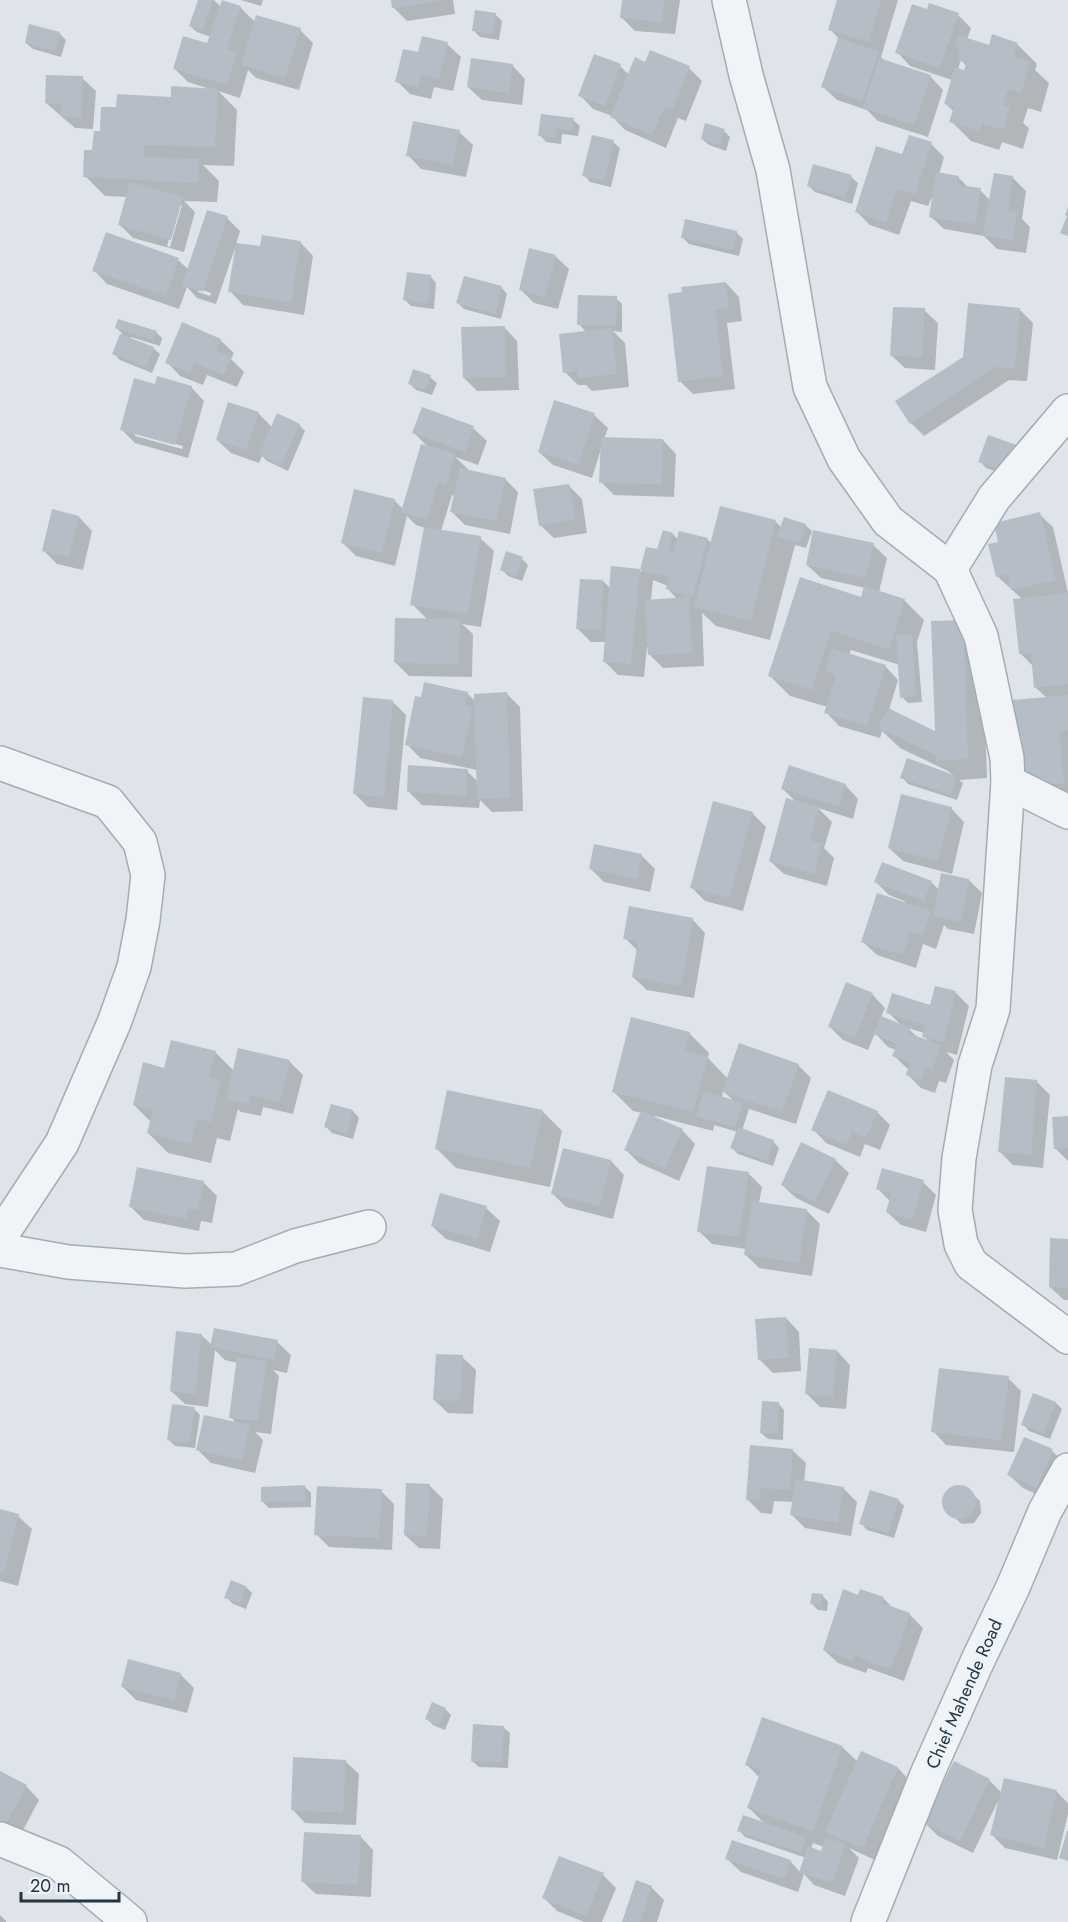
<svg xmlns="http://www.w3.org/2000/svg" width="1068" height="1922" font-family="Jost,sans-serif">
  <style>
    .shadow { fill: #0003; fill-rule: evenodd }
    .building { fill: #b5bec7 }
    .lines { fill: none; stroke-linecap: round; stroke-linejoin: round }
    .minor-casing { stroke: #a3acb4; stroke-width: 36 }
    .minor { stroke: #f1f4f7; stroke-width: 33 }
    .labels { text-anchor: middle; stroke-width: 4.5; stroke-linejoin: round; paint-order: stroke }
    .street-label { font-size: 18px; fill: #253542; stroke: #eef3f7 }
  </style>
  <rect width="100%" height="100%" fill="#dee4e9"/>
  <!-- shadow -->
  <g class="shadow">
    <path d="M200,0H214L221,7H240L255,22L300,30L313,43L299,90L256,78L248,70L240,98L218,91L237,110L234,166L203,165L219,181L217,202L184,201L195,212L184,252L133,238L119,224L127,197L105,196L85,176L101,133L117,109L172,99L210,89L188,82L175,69L208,45L211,37L197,32L190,26ZM179,205H182L170,247L167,246Z"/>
    <path d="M241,0H263L261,6Z"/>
    <path d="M392,0H453L455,14L407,21L393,7Z"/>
    <path d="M624,0H680L675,34L635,31L622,18Z"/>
    <path d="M839,0H898L881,57L887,63L930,76L943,90L928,137L878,121L867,110L837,100L823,87L839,39L830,29Z"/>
    <path d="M928,11L958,15L971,28L967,40L990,47L1017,44L1037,64L1035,70L1049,83L1041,112L1028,108L1023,123L1029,128L1023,149L1002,142L999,150L971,141L951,121L954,112L945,103L952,80L910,66L897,52ZM961,60L967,67L965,71L958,69Z"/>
    <path d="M495,14L502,21L499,40L480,37L474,31Z"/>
    <path d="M59,33L66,40L61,57L33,49L26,43Z"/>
    <path d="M447,44L461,57L453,91L434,87L431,99L410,94L397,81L419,54Z"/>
    <path d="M595,56L620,66L629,75L646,63L689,68L702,81L686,121L678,118L666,148L625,130L612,116L593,109L580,95Z"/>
    <path d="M512,65L525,79L522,105L482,100L468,87Z"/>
    <path d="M82,78L96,91L93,129L75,128L46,103Z"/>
    <path d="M573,120L580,126L578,136L562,134L561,144L546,142L540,135Z"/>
    <path d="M724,131L730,137L726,151L709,145L702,139Z"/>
    <path d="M459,132L473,145L466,177L421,169L408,155Z"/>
    <path d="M613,142L620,148L611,187L590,182L584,175Z"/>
    <path d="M931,144L944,157L939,174L958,177L969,188L980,190L991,201L1013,178L1026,191L1022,219L1030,227L1026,253L997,249L984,236L944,229L930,216L933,197H932L928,206L911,201L899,235L870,225L857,212L903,156Z"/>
    <path d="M851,177L858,183L852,204L815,192L809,186Z"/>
    <path d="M227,218L240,231L236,244L261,248L300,242L313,256L304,315L243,305L230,291L236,249L235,248L216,304L197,298L187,287L179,309L107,284L94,270L178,260L189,270ZM198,288L211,293L210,296L198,292Z"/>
    <path d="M736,232L743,239L739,256L689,244L683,238Z"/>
    <path d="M555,256L569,269L558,309L534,303L520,289Z"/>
    <path d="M430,276L436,283L434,309L411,306L405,300Z"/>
    <path d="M726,283L739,297L742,321L727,323L735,389L693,394L680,381Z"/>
    <path d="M501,287L507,294L501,319L464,309L458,303Z"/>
    <path d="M616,298L622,304V332L613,331L625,343L629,387L592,391L586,385H578L565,372L587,333L579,324Z"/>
    <path d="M1019,309L1033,323L1027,381L1009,380L924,436L911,423L965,358Z"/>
    <path d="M924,310L938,323L935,370L905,368L891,355Z"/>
    <path d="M504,327L517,341L519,390L477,391L464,378Z"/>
    <path d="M116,328L156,332L162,338L160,346L131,337L130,339L153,348L160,354L152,373L120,360L114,354L122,333Z"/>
    <path d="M220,340L234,353L231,359L244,372L237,387L207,375L203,385L180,376L167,362Z"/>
    <path d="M430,377L437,383L432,395L416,390L409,383Z"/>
    <path d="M156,386L191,387L204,401L188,458L135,443L121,429ZM135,433L183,446L182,449L135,436Z"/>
    <path d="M258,413L273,428L299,425L305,431L288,471L267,461L262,456L259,463L231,453L217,440Z"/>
    <path d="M594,415L608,428L604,439L663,440L676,454L674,497L614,495L601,482V449L592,478L553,465L539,452Z"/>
    <path d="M473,428L487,441L478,465L455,457L468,469L467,471L505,479L518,492L510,534L465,525L452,512L455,496L452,495L441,531L480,538L494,551L481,627L462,624L473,634L472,677L409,676L395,662L428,620L412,604L425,528L416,525L407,516L395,566L356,556L343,543L394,500L403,509L429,448L414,433Z"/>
    <path d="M1022,453L1014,477L986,468L980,461Z"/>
    <path d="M568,485L582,499L587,533L554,538L540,525Z"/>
    <path d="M721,507L776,522L781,527L805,525L812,531L806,548L795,545L770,640L716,626L702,613L704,666L663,668L649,654V647H647L644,677L618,675L605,662L606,642H591L577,628L603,581L611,589L639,570L641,572L647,549L658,551L673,534L678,540L680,533L708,540L712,544ZM653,580L668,586V589L678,600L651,601Z"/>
    <path d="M1039,514L1053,527L1068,593V804L1048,806L1023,739L1018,733L1047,698L1036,688L1034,667L1021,654L1022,599L997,576L1000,543Z"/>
    <path d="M79,517L92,531L83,570L57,564L43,550Z"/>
    <path d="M873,545L887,558L879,592L904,600L924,620L917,642L922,702L908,703L902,697L900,665L851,650L849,655L885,666L898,680L889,710L937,733L933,622L982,641L987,778L959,780L963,783L957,800L908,784L902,777L954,776L948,771L900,748L882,731L880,738L839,726L826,712L828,707L790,696L770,676L862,599L865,588L821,578L807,565Z"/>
    <path d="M522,559L528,565L522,581L508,576L502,570Z"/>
    <path d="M425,684L468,694L475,701L507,694L520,707L523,811L492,812L480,800L479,808L422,805L408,791L467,771L478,782L477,770L420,758L407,744Z"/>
    <path d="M393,702L406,715L397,810L368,807L355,794Z"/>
    <path d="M845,785L858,799L853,819L818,808L832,822L824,848L834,858L827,886L784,874L770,861L797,803L783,789Z"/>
    <path d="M951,808L964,822L952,874L903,861L889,848Z"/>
    <path d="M752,813L766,827L743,911L705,901L692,888Z"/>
    <path d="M641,855L655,869L650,892L604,882L591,869Z"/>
    <path d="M969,880L982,893L974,934L948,929L944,925L936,949L923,944L916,968L877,955L863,942L906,902L889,895L876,882H931L939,890Z"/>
    <path d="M692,919L705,933L694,998L647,990L633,977L638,951L625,938Z"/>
    <path d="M936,987L956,993L969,1006L957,1055L946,1052L954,1060L946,1083L939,1081L935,1093L921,1088L908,1075L909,1070L894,1056L896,1050L888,1047L875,1033L868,1050L843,1040L830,1027L872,994L885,1008L881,1017L901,1025L888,1012L931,1007ZM908,1028L924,1033L923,1036L930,1042L919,1039Z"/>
    <path d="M689,1033L709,1053L708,1058L728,1079L798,1065L811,1078L796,1124L749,1109L742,1131L773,1141L779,1148L773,1166L738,1154L732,1148L738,1132L714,1125L713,1131L655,1116V1118L682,1130L695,1144L679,1181L639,1163L626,1150L642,1113L633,1111L613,1091ZM723,1091L735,1102L722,1098Z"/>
    <path d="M215,1052L234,1071L289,1061L303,1075L293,1114L263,1107L261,1116L241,1112L238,1109L230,1141L217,1138L211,1163L168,1153L148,1133L151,1122L134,1105L165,1070Z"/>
    <path d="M1037,1082L1050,1095L1043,1168L1013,1165L1000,1152Z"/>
    <path d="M332,1105L353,1111L359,1118L353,1139L332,1133L326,1127Z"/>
    <path d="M542,1111L562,1131L550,1187L456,1168L436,1148Z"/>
    <path d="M877,1112L890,1125L880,1150L865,1144L860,1157L826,1143L813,1129Z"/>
    <path d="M1068,1117V1161L1055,1148Z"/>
    <path d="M835,1160L849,1173L829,1214L796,1198L782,1185Z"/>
    <path d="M611,1161L624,1175L613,1219L566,1207L553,1194Z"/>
    <path d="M138,1169L204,1183L217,1196L212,1223L201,1221L199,1231L144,1220L131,1207Z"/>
    <path d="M748,1173L762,1187L759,1203L806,1210L820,1224L812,1276L759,1268L745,1254L746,1249L712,1244L699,1231Z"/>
    <path d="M923,1182L936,1195L926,1232L901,1225L887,1212L890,1201L878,1189Z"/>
    <path d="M486,1208L500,1221L490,1252L446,1239L432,1226Z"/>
    <path d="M1068,1240V1300H1064L1050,1287Z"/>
    <path d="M786,1318L799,1332L801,1371L773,1373L759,1359Z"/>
    <path d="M201,1335L212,1345L277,1342L291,1355L287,1373L273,1370L279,1376L271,1434L255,1432L263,1440L255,1473L211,1463L198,1450L237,1424L231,1417L238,1363L225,1360L215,1350L208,1407L185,1404L171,1391Z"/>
    <path d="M837,1351L850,1365L846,1409L820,1407L807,1394Z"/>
    <path d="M462,1357L476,1370L473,1414L448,1413L434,1400Z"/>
    <path d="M1008,1378L1021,1391L1014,1452L946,1445L933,1431Z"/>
    <path d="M778,1403L784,1410L783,1440L768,1439L761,1433Z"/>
    <path d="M1056,1403L1062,1409L1050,1439L1029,1431L1023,1424Z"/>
    <path d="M194,1409L200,1415L195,1448L175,1446L168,1439Z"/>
    <path d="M1025,1439L1052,1451L1066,1464L1050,1501L1023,1488L1009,1475Z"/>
    <path d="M792,1450L806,1463L804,1482L844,1489L857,1502L851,1536L805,1528L791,1514L794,1502L774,1501L772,1514L761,1513L748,1500Z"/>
    <path d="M429,1485L443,1499L440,1549L419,1548L405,1535Z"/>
    <path d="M305,1487L311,1493V1507L269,1508L263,1502Z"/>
    <path d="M964,1487L980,1501L981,1513L974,1523L962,1524L945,1510L944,1498L952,1488Z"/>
    <path d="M381,1491L394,1504L392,1550L329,1547L316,1534Z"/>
    <path d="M898,1500L904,1506L894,1538L867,1530L861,1523Z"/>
    <path d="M0,1511L18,1516L32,1529L18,1586L0,1581Z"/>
    <path d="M246,1587L252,1593L246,1609L233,1604L226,1597Z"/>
    <path d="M822,1595L828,1602L827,1611L818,1610L812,1604Z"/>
    <path d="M859,1597L883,1598L894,1609L909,1614L923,1628L904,1681L868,1668L866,1673L838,1663L824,1650Z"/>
    <path d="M180,1674L194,1688L187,1713L136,1700L123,1687Z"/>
    <path d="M445,1709L451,1715L445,1730L433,1725L427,1719Z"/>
    <path d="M503,1727L510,1733L508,1768L479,1767L472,1761Z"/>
    <path d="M842,1747L858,1762L862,1753L898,1768L911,1782L877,1861L849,1848L859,1858L845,1896L814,1885L804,1874L798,1892L741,1872L727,1859L790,1861L800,1872L806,1858L745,1837L739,1830L765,1824L749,1808L760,1778L747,1765ZM813,1843L824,1847L822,1853L811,1848Z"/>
    <path d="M345,1761L359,1774L356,1825L305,1823L292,1809Z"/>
    <path d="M0,1773L26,1786L39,1800L19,1838L0,1828Z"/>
    <path d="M989,1780L1002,1793L1057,1792L1068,1803V1814L1057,1860L1005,1848L992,1835L998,1801L973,1853L938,1836L925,1823Z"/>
    <path d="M360,1836L373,1850L371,1897L316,1894L302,1881Z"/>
    <path d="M603,1875L616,1888L602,1922H584L557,1911L544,1898Z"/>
    <path d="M651,1887L664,1900L657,1922H623Z"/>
    <path d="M0,1915L6,1921V1922H0Z"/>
  </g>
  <!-- building -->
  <g class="building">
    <path d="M198,0H213L202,31L189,26Z"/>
    <path d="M222,0L241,6L227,49L237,52L227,85L173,69L183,36L207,43Z"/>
    <path d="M391,0H438V1L392,8Z"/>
    <path d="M622,0H665L662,22L620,18Z"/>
    <path d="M837,0H881L869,42L828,30Z"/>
    <path d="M929,3L959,13L940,68L895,53L912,4L927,9Z"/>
    <path d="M475,10L496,13L493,34L472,31Z"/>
    <path d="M256,15L301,28L285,78L241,65Z"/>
    <path d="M29,24L60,32L55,51L25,43Z"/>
    <path d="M992,34L1018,43L1014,57L1030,62L1021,93L1008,89L1003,105L1010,107L1003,130L982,123L980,131L949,122L954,107L944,104L955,67L964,70L967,62L958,60L960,49L955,48L958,35L989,45Z"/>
    <path d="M422,36L448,42L439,79L421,74L418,87L395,82L403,49L418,52Z"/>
    <path d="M838,38L879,52L862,101L821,87Z"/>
    <path d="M650,50L690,66L673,109L665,106L652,135L610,117L635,57L645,62Z"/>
    <path d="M594,54L621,64L605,106L578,96Z"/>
    <path d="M471,58L513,64L509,93L467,87Z"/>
    <path d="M879,58L931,75L914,125L863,108Z"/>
    <path d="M46,75L83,76L81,117L60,116L61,104L45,103Z"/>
    <path d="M171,86L218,89L215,147L144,145L143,157L199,159L198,183L83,177L84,150H92L94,131H100L101,107H116L117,94L171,97Z"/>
    <path d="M541,114L574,118L572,130L556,128L555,138L538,136Z"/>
    <path d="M413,121L460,130L453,165L406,156Z"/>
    <path d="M705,123L725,129L720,145L701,139Z"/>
    <path d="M592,135L614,140L604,181L582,176Z"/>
    <path d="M909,135L932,142L915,194L897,189L886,223L855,212L876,146L902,154Z"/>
    <path d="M813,164L852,175L845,198L807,186Z"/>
    <path d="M936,172L959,176L957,185L981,188L975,224L929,217Z"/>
    <path d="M994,173L1013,176L1008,211L1017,212L1013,240L982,236Z"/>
    <path d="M130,182L183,197L171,240L118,225Z"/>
    <path d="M1068,207V236L1060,233L1067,216L1065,215Z"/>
    <path d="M207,210L228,216L203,292L182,285Z"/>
    <path d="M685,219L737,231L733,250L681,238Z"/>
    <path d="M106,232L179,258L166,296L92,271Z"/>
    <path d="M262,235L301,241L291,302L228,292L236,243L260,246Z"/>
    <path d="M529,248L556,255L545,297L519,290Z"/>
    <path d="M407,272L431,275L428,303L403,300Z"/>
    <path d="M464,276L502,286L495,314L456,303Z"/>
    <path d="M726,282L729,308L715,310L723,376L678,382L668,294L682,292L681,287Z"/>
    <path d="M578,295L617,296L616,326L577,325Z"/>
    <path d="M968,303L1020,308L1015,368L995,367L910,424L895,401L963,357Z"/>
    <path d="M893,307L925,308L922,357L890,356Z"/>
    <path d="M118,319L157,331L154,340L115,328Z"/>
    <path d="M182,322L221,339L216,351L231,357L224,375L194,363L190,373L165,363Z"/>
    <path d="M505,326L506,377L463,378L461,327Z"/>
    <path d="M612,328L617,374L577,378V371L563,373L559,334Z"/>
    <path d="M120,334L154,347L146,367L112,354Z"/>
    <path d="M413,369L431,375L426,390L408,384Z"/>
    <path d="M157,376L192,386L175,445L120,430L134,378L155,384Z"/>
    <path d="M554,400L595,413L578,465L538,452Z"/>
    <path d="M228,402L259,412L246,450L216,440Z"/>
    <path d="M422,407L474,426L465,452L412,433Z"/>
    <path d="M277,413L300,424L281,465L259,455Z"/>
    <path d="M988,435L1017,445L1008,472L978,462Z"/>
    <path d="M601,437L663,439L662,484L599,483Z"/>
    <path d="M421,444L455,454L446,485L438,483L427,520L401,512Z"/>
    <path d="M460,468L506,478L496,521L450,512Z"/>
    <path d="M569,484L575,520L539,526L533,489Z"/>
    <path d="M354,489L395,499L382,553L341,543Z"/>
    <path d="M720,506L776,520L751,621L694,607Z"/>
    <path d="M52,509L79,516L69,557L42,551Z"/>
    <path d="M1040,512L1056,580L1011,590L1007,574L996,577L988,544L998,542L994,523Z"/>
    <path d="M784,517L806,524L800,543L777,536Z"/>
    <path d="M424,527L481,536L468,614L410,605Z"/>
    <path d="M663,530L673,533L668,552L673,553L679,531L708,538L693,597L666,589L669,577L640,570L646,547L657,549Z"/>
    <path d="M813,530L874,543L866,578L806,565Z"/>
    <path d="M506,551L523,557L516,576L500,570Z"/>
    <path d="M611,566L640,569L631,664L603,662Z"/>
    <path d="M800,577L861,597L864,586L905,599L889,649L831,631L812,690L768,676Z"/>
    <path d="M580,579L603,580L601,630L576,629Z"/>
    <path d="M1068,593V684L1034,688L1031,653L1019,654L1013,599Z"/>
    <path d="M689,597L692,653L648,655L645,600Z"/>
    <path d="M395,618L460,619L459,664L394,663Z"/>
    <path d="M963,620L968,759L936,761V755L878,728L888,708L935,731L931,621Z"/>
    <path d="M912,634L916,696L900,698L896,635Z"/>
    <path d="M832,648L886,665L867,726L824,713L836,675L825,671Z"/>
    <path d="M424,682L468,692L465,705L473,707L462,757L405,745L415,696L421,697Z"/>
    <path d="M507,692L510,798L477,799L474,694Z"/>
    <path d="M1068,695V730L1059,731L1064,783L1026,787L1021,734H1016L1013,700Z"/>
    <path d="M363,697L393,700L384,797L353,794Z"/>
    <path d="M907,758L957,776L951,795L900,778Z"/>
    <path d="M408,765L468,769L466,796L407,792Z"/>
    <path d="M789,765L846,784L839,806L781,789Z"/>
    <path d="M901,794L952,807L938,861L888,848Z"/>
    <path d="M786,798L819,807L810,840L822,844L814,874L769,861Z"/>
    <path d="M713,801L753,812L729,898L690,888Z"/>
    <path d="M594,844L642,854L637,879L589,869Z"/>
    <path d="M882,862L932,881L924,901L874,882Z"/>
    <path d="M941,873L969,879L961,922L933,916Z"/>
    <path d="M877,893L931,911L923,936L910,932L903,955L861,942Z"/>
    <path d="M629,906L693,918L681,986L632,977L638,941L623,939Z"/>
    <path d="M846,982L873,993L855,1038L828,1027Z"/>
    <path d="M935,986L956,991L944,1042L922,1037L925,1025L886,1013L892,993L930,1005Z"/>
    <path d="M881,1016L910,1028L908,1033L941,1045L932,1070L926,1068L921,1081L906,1075L910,1063L892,1056L897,1044L873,1034Z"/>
    <path d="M631,1017L690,1032L685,1051L708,1056L693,1112L612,1092Z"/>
    <path d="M171,1040L216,1051L209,1077L221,1080L211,1122L197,1119L191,1144L147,1133L153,1110L133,1105L143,1062L164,1068Z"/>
    <path d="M739,1043L799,1064L782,1112L722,1092Z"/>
    <path d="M238,1048L290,1060L280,1102L250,1095L248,1104L226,1099Z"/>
    <path d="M1005,1077L1037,1080L1031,1155L998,1152Z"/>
    <path d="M447,1090L543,1110L530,1168L435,1149Z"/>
    <path d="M828,1090L878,1111L866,1138L852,1132L846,1145L811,1130Z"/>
    <path d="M704,1091L743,1103L735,1128L696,1116Z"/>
    <path d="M331,1104L353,1110L347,1134L324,1127Z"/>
    <path d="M641,1111L683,1129L665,1168L624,1150Z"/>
    <path d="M1068,1116V1148L1054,1149L1052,1117Z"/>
    <path d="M738,1127L774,1140L767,1161L730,1148Z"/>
    <path d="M801,1142L836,1159L815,1202L781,1185Z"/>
    <path d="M563,1148L611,1160L600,1206L551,1194Z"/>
    <path d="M707,1166L749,1172L739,1237L697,1232Z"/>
    <path d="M137,1167L204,1181L198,1211L188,1208L186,1219L129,1207Z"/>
    <path d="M882,1168L924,1180L912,1220L886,1212L891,1193L876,1189Z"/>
    <path d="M440,1193L487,1206L477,1239L431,1226Z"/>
    <path d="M752,1201L807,1209L799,1263L744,1255Z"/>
    <path d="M1050,1238L1068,1239V1288L1049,1287Z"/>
    <path d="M786,1317L789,1358L758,1360L755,1319Z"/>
    <path d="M214,1328L278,1340L274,1360L210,1347Z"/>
    <path d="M176,1331L202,1334L195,1394L170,1391Z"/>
    <path d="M809,1348L837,1350L833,1397L805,1394Z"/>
    <path d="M436,1354L463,1355L460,1401L433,1400Z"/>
    <path d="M237,1357L267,1361L258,1421L229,1418Z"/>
    <path d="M939,1368L1009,1376L1001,1440L931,1432Z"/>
    <path d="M1033,1393L1056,1402L1044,1433L1021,1425Z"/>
    <path d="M762,1401L779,1402L777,1434L760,1433Z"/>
    <path d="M172,1404L195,1407L189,1443L167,1440Z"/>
    <path d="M204,1415L250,1425L242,1460L196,1450Z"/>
    <path d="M1024,1437L1053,1449L1036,1488L1007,1475Z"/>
    <path d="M750,1445L793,1449L790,1490L761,1488L759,1501L746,1500Z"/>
    <path d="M796,1479L844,1487L838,1523L790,1515Z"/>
    <path d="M406,1483L430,1484L427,1536L404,1535Z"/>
    <path d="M305,1485L306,1501L261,1502V1487Z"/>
    <circle cx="959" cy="1502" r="17"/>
    <path d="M317,1486L382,1489L379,1538L314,1535Z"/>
    <path d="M870,1490L899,1499L888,1533L859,1524Z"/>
    <path d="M0,1509L19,1514L4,1573L0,1572Z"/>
    <path d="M231,1580L246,1586L240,1603L224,1598Z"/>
    <path d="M843,1589L858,1595L860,1589L884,1597L882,1603L910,1613L891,1669L855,1656L853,1661L823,1650Z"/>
    <path d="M812,1593L823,1594L821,1605L810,1604Z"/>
    <path d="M128,1659L181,1673L174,1700L121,1687Z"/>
    <path d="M432,1702L446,1708L439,1725L425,1719Z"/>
    <path d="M762,1717L843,1746L813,1831L747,1808L761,1770L745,1765Z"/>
    <path d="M473,1724L504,1726L502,1762L471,1761Z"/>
    <path d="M861,1751L898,1767L863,1848L825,1832Z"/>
    <path d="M293,1757L346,1760L343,1813L291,1810Z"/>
    <path d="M954,1761L990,1779L960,1841L923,1823Z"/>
    <path d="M0,1771L27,1785L5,1826L0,1823Z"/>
    <path d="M1004,1778L1057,1790L1044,1848L990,1835Z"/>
    <path d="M743,1815L806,1837L801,1853L737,1831Z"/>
    <path d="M1067,1831H1068V1861L1059,1858Z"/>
    <path d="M304,1832L361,1835L358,1885L301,1882Z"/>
    <path d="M826,1837L846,1844L832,1883L799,1872L808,1846L821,1851Z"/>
    <path d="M732,1840L791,1860L785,1879L725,1859Z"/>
    <path d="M559,1856L604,1873L586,1916L542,1898Z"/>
    <path d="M636,1880L652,1886L640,1922H622Z"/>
  </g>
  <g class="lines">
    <!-- minor casing -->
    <g class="minor-casing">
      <g id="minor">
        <path d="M729,0L746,75L773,170L810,387L844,459L888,521L950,569L981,636L1007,758L1008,782L993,1009L975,1065L959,1158L955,1210L961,1244L971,1264L1068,1337"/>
        <path d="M950,569L994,498L1068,411"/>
        <path d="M0,763L108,802L140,842L148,875L143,920L134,967L114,1023L62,1143L0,1237"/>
        <path d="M1008,782L1068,812"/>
        <path d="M0,1250L68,1262L185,1271L236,1269L295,1246L369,1227"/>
        <path d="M0,1839L59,1863L130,1922"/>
        <path d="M868,1922L928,1772L978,1660L1013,1587L1045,1511L1068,1470"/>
      </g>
    </g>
    <!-- minor -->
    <use href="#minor" class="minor"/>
  </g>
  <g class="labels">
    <!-- street labels -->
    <g class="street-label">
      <text transform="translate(964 1694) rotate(-66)" y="6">Chief Mahende Road</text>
    </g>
  </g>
  <!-- scale -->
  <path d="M21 1892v9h98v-9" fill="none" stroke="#253542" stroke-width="3"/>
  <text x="30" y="1892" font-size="18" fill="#253542" stroke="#eef3f7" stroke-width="4.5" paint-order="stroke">20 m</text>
</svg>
